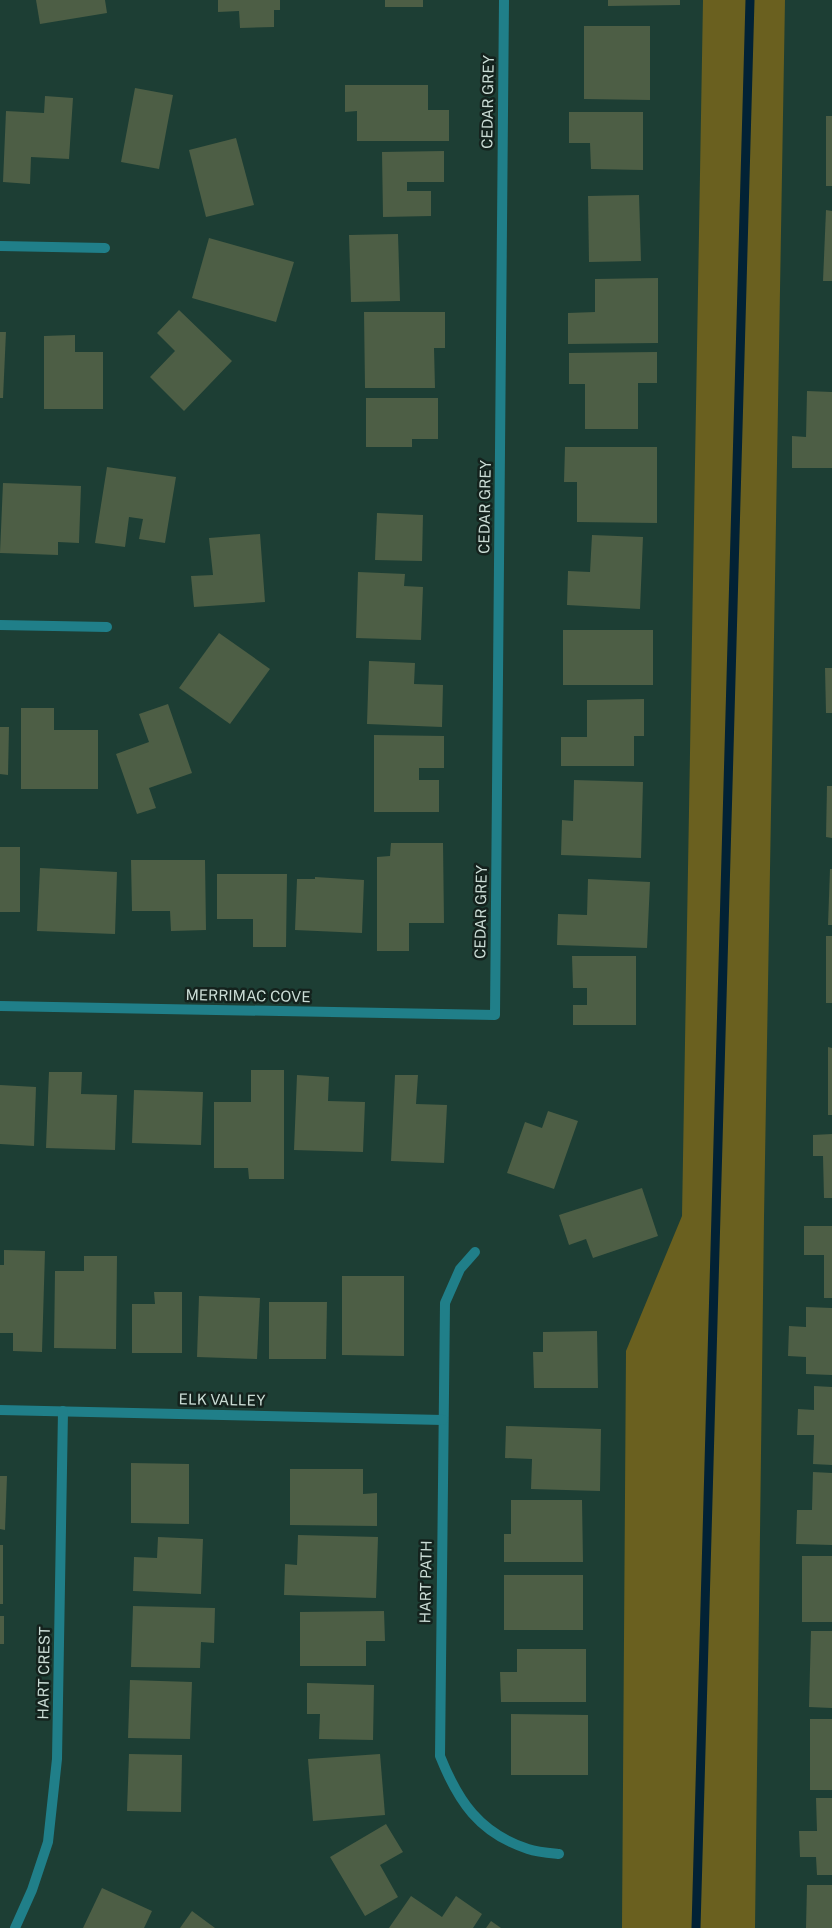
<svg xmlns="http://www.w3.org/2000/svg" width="832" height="1928" font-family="'Public Sans',sans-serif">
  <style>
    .green { fill: #6a601f }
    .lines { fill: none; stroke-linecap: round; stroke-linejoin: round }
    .stream { stroke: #022235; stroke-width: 9 }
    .building { fill: #4d5e45 }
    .street { stroke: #207f89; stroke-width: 10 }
    .labels { text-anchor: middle; stroke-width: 5; stroke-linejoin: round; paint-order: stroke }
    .street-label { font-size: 15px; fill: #cadcd5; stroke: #14221d }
  </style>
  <rect width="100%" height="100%" fill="#1d3e34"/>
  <!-- green -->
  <path class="green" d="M703,0H785L764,1217L755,1928H622L626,1351L682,1216Z"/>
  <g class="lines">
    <!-- stream -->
    <path class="stream" d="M696,1928L750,0"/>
  </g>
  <!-- building -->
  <g class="building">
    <path d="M36,0H105L107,13L40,24Z"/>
    <path d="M218,0H280V10H274V27L240,28L239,11L218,12Z"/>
    <rect x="385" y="0" width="38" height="7"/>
    <path d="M608,0H680V5L608,6Z"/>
    <path d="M584,26H650V100L584,99Z"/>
    <path d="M345,85H428V110H449V141H357V111L345,112Z"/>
    <path d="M135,88L173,95L159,169L121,162Z"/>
    <path d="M45,96L73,98L69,159L31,157L30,184L3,182L6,111L44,113Z"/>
    <path d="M569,112H643V170L591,169L590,143H569Z"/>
    <rect x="826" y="116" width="6" height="70"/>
    <path d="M236,138L254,205L206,217L189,150Z"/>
    <path d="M444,151V182H407V191H431V216L383,217L382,152Z"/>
    <path d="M639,195L641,261L589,262L588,196Z"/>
    <path d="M826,210L832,211V281H823Z"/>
    <path d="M398,234L400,301L351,302L349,235Z"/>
    <path d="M209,238L294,262L276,322L192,298Z"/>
    <path d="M658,278V343L568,344V313L595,312V279Z"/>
    <path d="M179,310L232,361L184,411L150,377L175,351L157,333Z"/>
    <path d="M364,312H445V348H434L435,388H365Z"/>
    <path d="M0,332H6L3,398H0Z"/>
    <path d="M75,335V352H103V409H44V336Z"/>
    <path d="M657,352V383H638V429H585V384H569V353Z"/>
    <path d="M807,391L832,392V468H792V436L806,437Z"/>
    <path d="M366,398H438V439H412V447H366Z"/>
    <path d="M565,447H657V523L577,522V482H564Z"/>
    <path d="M107,467L176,477L165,543L139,539L143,519L129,517L125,547L95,543Z"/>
    <path d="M3,483L81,486L79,543L58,542V555L0,553Z"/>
    <path d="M377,513L423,515L422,561L375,560Z"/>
    <path d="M260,534L265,602L194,607L191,576L213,575L209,538Z"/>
    <path d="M592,535L643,537L640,609L567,605L568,571L590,572Z"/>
    <path d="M358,572L405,574L404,586L423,587L421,640L356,638Z"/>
    <rect x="563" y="630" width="90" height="55"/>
    <path d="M219,633L270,669L230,724L179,688Z"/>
    <path d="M369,661L415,663L414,684L443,685L442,727L367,724Z"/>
    <path d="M825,668H832V713H826Z"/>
    <path d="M644,699V736H634V766H561V737H587V700Z"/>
    <path d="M168,704L192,773L149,788L156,808L137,814L116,754L149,742L139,714Z"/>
    <path d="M21,708H54V730H98V789H21Z"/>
    <path d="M0,727H9L8,775L0,774Z"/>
    <path d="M374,735L444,736V768H419V780H439V812H374Z"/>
    <path d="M574,780L643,782L641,858L561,855L562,820L573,821Z"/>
    <path d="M827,786H832V838L826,837Z"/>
    <path d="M391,843H443L444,923H409V951H377V857L390,856Z"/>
    <rect x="0" y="847" width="20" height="65"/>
    <path d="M131,860H205L206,930L171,931L170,911H132Z"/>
    <path d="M40,868L117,872L115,934L37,931Z"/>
    <path d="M830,869H832V925H828Z"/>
    <path d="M217,874H287L286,947H253V919H217Z"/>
    <path d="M315,877L364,880L362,933L295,930L297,879H315Z"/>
    <path d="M588,879L650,882L647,948L557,945L558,914L587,915Z"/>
    <rect x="826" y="936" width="6" height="67"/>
    <path d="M572,956H636V1025H573V1005H587V988H573Z"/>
    <path d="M828,1047L832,1048V1115H828Z"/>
    <path d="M251,1070H284V1179H249L248,1168H214V1102H251Z"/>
    <path d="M49,1072H82L81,1094L117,1095L115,1150L46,1148Z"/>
    <path d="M297,1075L329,1077L328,1101L365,1102L363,1152L294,1150Z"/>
    <path d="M395,1075H418L416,1104L447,1105L444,1163L391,1161Z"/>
    <path d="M0,1085L36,1087L34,1146L0,1144Z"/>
    <path d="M134,1090L203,1092L201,1145L132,1143Z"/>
    <path d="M548,1111L578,1121L554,1189L507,1173L525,1122L542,1128Z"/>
    <path d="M832,1134V1198H824L823,1156H813V1135Z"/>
    <path d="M642,1188L658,1236L593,1258L586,1239L569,1245L559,1215Z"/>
    <path d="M804,1226H832V1298H824V1255H804Z"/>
    <path d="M4,1250L45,1251L42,1352L13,1351V1333H0V1265H4Z"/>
    <path d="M84,1256H117L116,1349L54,1348L55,1271H84Z"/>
    <path d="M342,1276H404V1356L342,1355Z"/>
    <path d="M154,1292H182V1353H132V1304H155Z"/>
    <path d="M199,1296L260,1298L257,1359L197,1357Z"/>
    <path d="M269,1302H327L326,1359H269Z"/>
    <path d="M806,1307L832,1308V1375L806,1374V1357L788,1356L789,1326L806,1327Z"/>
    <path d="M597,1331L598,1388H534L533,1352H543V1332Z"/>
    <path d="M814,1386L832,1387V1465L813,1464L814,1435H797L798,1409L814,1410Z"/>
    <path d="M506,1426L601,1429L600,1491L531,1489L532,1459L505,1458Z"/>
    <path d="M131,1463L189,1464V1524L131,1523Z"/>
    <path d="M290,1469H363V1494L377,1493V1526L290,1525Z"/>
    <path d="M813,1472L832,1473V1545L796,1544L797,1510H812Z"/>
    <path d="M0,1476H7L5,1530L0,1529Z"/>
    <path d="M511,1500H582L583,1562H504V1534H511Z"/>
    <path d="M298,1535L378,1537L376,1598L284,1595L285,1564L297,1565Z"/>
    <path d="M158,1537L203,1539L201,1594L133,1591L134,1557L157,1558Z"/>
    <rect x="0" y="1545" width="3" height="59"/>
    <rect x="802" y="1556" width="30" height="66"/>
    <rect x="504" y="1575" width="79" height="55"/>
    <path d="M133,1606L215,1608L214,1643L201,1642L200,1668L131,1667Z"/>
    <path d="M384,1611L385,1641H366V1666H300V1612Z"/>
    <rect x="0" y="1616" width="4" height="28"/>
    <path d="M811,1631H832V1708L809,1707Z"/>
    <path d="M517,1649H586V1702H501L500,1672H517Z"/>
    <path d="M130,1680L192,1682L190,1739L128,1738Z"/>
    <path d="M307,1683L374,1685L373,1740L319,1739L320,1714H307Z"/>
    <path d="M511,1714L588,1715V1775H511Z"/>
    <rect x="810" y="1719" width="22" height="71"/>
    <path d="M129,1754L182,1755L181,1812L127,1811Z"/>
    <path d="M380,1754L385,1815L313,1821L308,1759Z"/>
    <path d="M816,1798H832V1875H817L816,1857H800L799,1831H817Z"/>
    <path d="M386,1824L403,1852L380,1865L398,1897L365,1916L330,1857Z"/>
    <path d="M807,1885H832V1928H806Z"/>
    <path d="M102,1888L152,1911L144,1928H83Z"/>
    <path d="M411,1896L442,1917L456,1896L482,1914L473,1928H389Z"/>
    <path d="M192,1911L215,1928H180Z"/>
    <path d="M491,1921L501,1928H486Z"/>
  </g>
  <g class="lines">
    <!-- street -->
    <g class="street">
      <path d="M0,246L105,248"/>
      <path d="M0,625L107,627"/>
      <path d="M0,1006L495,1015L504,0"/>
      <path d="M475,1252L460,1269L445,1303L440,1756C458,1801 479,1833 528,1849C537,1852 549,1853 559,1854"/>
      <path d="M0,1410L443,1420"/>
      <path d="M15,1928L32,1890L48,1842L57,1759L63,1411"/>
    </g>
  </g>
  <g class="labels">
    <!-- street labels -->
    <g class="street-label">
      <text transform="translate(488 102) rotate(-89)" y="5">CEDAR GREY</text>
      <text transform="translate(485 507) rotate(-89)" y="5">CEDAR GREY</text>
      <text transform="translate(481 912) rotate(-89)" y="5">CEDAR GREY</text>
      <text transform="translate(248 996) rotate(1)" y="5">MERRIMAC COVE</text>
      <text transform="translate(222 1400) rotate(1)" y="5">ELK VALLEY</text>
      <text transform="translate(426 1582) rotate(-89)" y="5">HART PATH</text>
      <text transform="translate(44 1673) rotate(-89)" y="5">HART CREST</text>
    </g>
  </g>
</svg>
